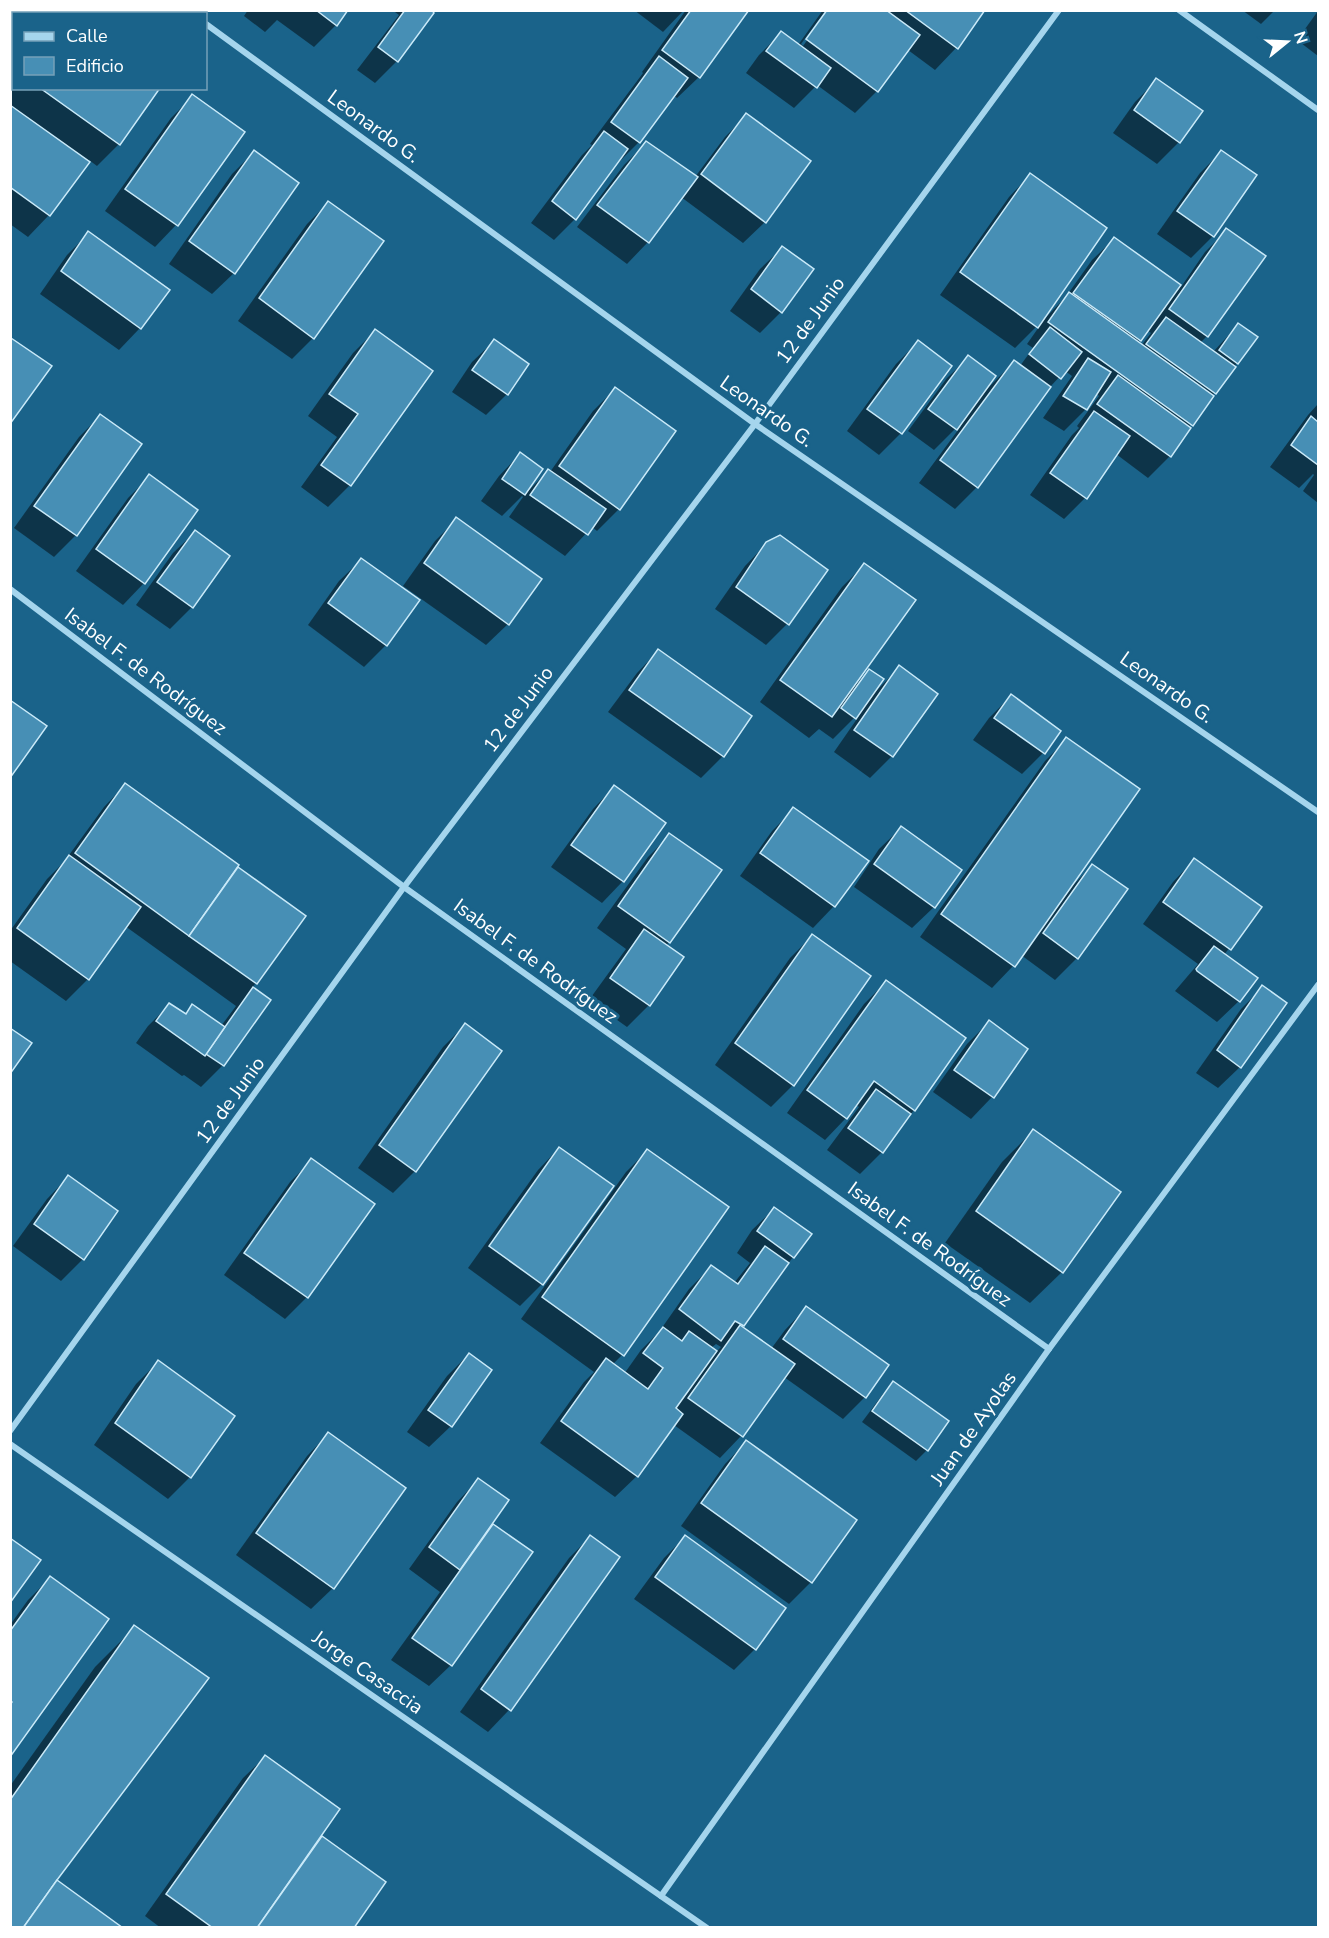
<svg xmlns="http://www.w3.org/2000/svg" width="1329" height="1938" font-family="'Nunito Sans',sans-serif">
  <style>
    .shadow { fill: #0007; fill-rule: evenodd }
    .building { fill: #478fb5; stroke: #caeaf9; stroke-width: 1.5 }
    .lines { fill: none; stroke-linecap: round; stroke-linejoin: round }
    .street { stroke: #a5d5ed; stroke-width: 6 }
    .labels { text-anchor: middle; stroke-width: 6; stroke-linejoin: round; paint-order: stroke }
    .street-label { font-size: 20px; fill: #fff; stroke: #1a638a }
  </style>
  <rect width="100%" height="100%" fill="#1a638a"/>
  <!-- shadow -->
  <g class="shadow">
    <path d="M10,10L14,14V88H159L119,144L97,166L89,160L49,215L28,237L10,224Z"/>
    <path d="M248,10H346L336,25L314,47L277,20L265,32L244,16Z"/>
    <path d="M397,10H434L397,61L375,83L357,70L399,15L395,12Z"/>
    <path d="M634,10H684L663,32Z"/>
    <path d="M686,10H747L699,77L677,98L673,95L639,142L617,164L575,219L554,240L531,223L582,155L592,145L590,144L643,73L642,72Z"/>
    <path d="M823,10H826L801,44L803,46L829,10H984L956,48L935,70L908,50L877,91L855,113L817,85L794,108L746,73L759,55L781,33L798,45Z"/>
    <path d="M1242,10H1275L1261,24Z"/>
    <path d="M1318,11V56L1297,40Z"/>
    <path d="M1157,80L1200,111L1179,142L1157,164L1113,133L1135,102Z"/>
    <path d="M193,96L242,132L176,225L155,247L105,211L171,118Z"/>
    <path d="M747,115L765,222L743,243L681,197L648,242L627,264L577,227L624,165L646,143L695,177L725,137Z"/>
    <path d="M254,152L234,273L212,294L169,264L232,174Z"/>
    <path d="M1221,152L1255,175L1213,236L1191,258L1157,234L1200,173Z"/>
    <path d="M1030,175L1044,319L1065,298L1092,260L1114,239L1181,287L1205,252L1227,230L1207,336L1200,343L1213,352L1238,325L1237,363L1188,428L1170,456L1148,478L1116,454L1085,498L1064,519L1030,495L1072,435L1079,428L1077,426L1099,396L1096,393L1088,407L1064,431L1043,418L1072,376L1065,371L1049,388L977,487L955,509L919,483L961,426L960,424L934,450L908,431L947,378L969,357L988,388L1014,362L1020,366L1033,348L1027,344L1041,324L1040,323L1015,348L940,295L1009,197ZM1147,330L1151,333L1141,346L1137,343Z"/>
    <path d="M328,203L313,338L292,359L238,321L307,224Z"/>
    <path d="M89,233L140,328L119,350L40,294L67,255Z"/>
    <path d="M782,248L781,312L760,333L730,311L760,269Z"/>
    <path d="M375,331L350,485L328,507L301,487L337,437L308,416L353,353Z"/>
    <path d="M494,341L507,394L486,415L452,392L472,362Z"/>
    <path d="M918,342L950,366L901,433L879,455L847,431L896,364Z"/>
    <path d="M615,389L674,431L619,509L597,531L592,527L565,556L509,517L523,497L522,496L502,516L481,501L499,476L520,454L529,490L548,471L550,472L593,411Z"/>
    <path d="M1318,404V503L1303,491L1314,475L1313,474L1299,488L1270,467L1308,415Z"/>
    <path d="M100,416L140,445L76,535L54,557L14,528L79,437Z"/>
    <path d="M150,476L196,510L144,583L123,605L76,571L128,498Z"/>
    <path d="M457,519L508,624L486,645L403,586L435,541Z"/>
    <path d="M195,532L228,556L192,607L170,629L136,605L173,553Z"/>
    <path d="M767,543L787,624L766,645L715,609L745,566Z"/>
    <path d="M361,560L418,601L386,645L364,667L308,625L339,581Z"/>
    <path d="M864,565L855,683L856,684L869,671L875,692L900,667L936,694L892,756L870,778L834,752L859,716L857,715L833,739L819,729L809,738L760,702L842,587Z"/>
    <path d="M658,651L750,717L723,756L701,778L608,712L637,673Z"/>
    <path d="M1011,696L1043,753L1022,774L973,740L989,718Z"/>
    <path d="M1067,739L1070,885L1072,886L1092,866L1077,958L1055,980L1021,955L1013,966L992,988L920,937L1045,761Z"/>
    <path d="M125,785L304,916L252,988L269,1001L223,1065L201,1087L184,1075L182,1076L136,1043L148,1026L169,1005L184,1015L193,1006L221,1026L236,1006L125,926L88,979L66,1001L10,961V931L47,879L64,862L104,807Z"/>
    <path d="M614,787L623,881L602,903L551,867L593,809Z"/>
    <path d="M794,809L834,906L813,928L740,876L772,831Z"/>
    <path d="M901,828L934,907L912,928L854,887L879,849Z"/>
    <path d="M670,835L669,942L666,946L682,958L649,1005L627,1027L589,1000L626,949L597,928L648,857Z"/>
    <path d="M1194,860L1260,907L1224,955L1239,1001L1217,1022L1175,991L1198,964L1143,924L1173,882Z"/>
    <path d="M812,936L793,1085L771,1107L715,1065L790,958Z"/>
    <path d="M886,982L914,1110L882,1152L860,1174L827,1150L859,1107L856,1105L846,1118L825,1140L787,1113L864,1004Z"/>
    <path d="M1263,987L1240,1067L1218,1088L1196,1073L1241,1009Z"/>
    <path d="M989,1022L1026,1050L992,1097L971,1119L933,1092L967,1044Z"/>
    <path d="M465,1025L500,1051L415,1171L393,1193L358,1168L443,1047Z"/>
    <path d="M1033,1131L1062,1272L1030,1303L945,1243L1002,1162Z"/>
    <path d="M559,1148L611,1187L542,1284L520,1306L468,1268L538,1170Z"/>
    <path d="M647,1151L622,1355L612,1365L624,1374L641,1350L659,1332L689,1289L711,1267L734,1283L750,1263L737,1253L752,1230L774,1209L793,1257L741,1327L771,1349L785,1330L806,1308L865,1397L843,1419L784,1377L741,1436L720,1458L674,1425L637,1476L615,1497L540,1443L584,1382L594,1372L521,1319L626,1172ZM716,1344L721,1347L716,1352L711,1348Z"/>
    <path d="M312,1160L373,1204L307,1297L285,1319L224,1275L290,1182Z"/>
    <path d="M68,1177L116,1211L83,1259L61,1281L13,1246L47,1199Z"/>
    <path d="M469,1354L451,1426L429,1447L407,1432L447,1376Z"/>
    <path d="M158,1362L190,1477L168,1499L94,1445L136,1384Z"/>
    <path d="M894,1383L927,1450L916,1461L862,1422L883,1394Z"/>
    <path d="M328,1434L333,1588L311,1609L236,1555L307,1456Z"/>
    <path d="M746,1442L855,1520L811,1582L789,1604L681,1526L725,1464Z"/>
    <path d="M478,1480L491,1524L531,1552L451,1665L429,1686L391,1660L440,1592L409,1569L457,1502Z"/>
    <path d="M590,1537L618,1557L509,1710L488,1732L460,1712L569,1558Z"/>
    <path d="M685,1537L755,1649L734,1670L634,1599L664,1558Z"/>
    <path d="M50,1578L10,1755V1625L28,1600Z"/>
    <path d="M135,1627L55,1880L10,1928V1786L95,1667Z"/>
    <path d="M265,1757L320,1836L384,1882L352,1928H161L145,1916L243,1778Z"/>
  </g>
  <!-- building -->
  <g class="building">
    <path d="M10,10H70L74,14H14V69L10,67Z"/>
    <path d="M316,10H348L337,26Z"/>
    <path d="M405,10H432L434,13L398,62L378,47Z"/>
    <path d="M691,10H749L700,78L662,50Z"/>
    <path d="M827,10H886L920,35L878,92L806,39Z"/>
    <path d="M905,10H985L958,49Z"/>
    <path d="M781,31L831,68L817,88L766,51Z"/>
    <path d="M659,56L688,78L640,143L611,122Z"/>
    <path d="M1156,78L1203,111L1180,143L1134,110Z"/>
    <path d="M40,88H160L120,145Z"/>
    <path d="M192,94L245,132L178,226L125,189Z"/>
    <path d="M10,105L90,162L50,216L10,187Z"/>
    <path d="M746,113L811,161L766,223L701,174Z"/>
    <path d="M604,131L628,149L576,220L552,201Z"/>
    <path d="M646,141L698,177L649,243L597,205Z"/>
    <path d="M254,150L299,183L235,274L189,241Z"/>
    <path d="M1221,150L1257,175L1214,237L1177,211Z"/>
    <path d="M1030,173L1107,228L1038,328L960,272Z"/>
    <path d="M328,201L384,241L314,339L259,298Z"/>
    <path d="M1226,228L1266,256L1208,337L1169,309Z"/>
    <path d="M88,231L170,290L141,329L61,271Z"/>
    <path d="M1114,237L1181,285L1141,341L1073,293Z"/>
    <path d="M782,246L814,269L782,313L751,289Z"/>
    <path d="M1069,292L1214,396L1193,426L1048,322Z"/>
    <path d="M1166,317L1236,367L1216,394L1146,344Z"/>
    <path d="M1238,323L1258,337L1238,364L1219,350Z"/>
    <path d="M1050,327L1082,352L1061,379L1029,354Z"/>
    <path d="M375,329L433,371L351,486L321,465L358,414L329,394Z"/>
    <path d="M11,338L52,366L10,424V338Z"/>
    <path d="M494,339L529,364L508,395L472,370Z"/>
    <path d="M918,340L952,366L902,434L867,409Z"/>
    <path d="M968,355L996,376L957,430L928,409Z"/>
    <path d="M1088,358L1111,372L1087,410L1063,396Z"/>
    <path d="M1014,360L1051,387L978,488L940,460Z"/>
    <path d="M1118,375L1191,428L1171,457L1097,404Z"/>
    <path d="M615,387L676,431L620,510L559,466Z"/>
    <path d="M1094,411L1130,436L1087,499L1050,473Z"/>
    <path d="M100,414L142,444L77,536L34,506Z"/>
    <path d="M1311,416L1318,422V465L1291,445Z"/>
    <path d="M520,452L543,469L525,495L502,479Z"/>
    <path d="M548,469L606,509L588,535L530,495Z"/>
    <path d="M149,474L198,510L145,584L96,549Z"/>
    <path d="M456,517L542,579L509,625L424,563Z"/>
    <path d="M195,530L230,556L193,608L157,582Z"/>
    <path d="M780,535L828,570L789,625L736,587L766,542Z"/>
    <path d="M361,558L420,600L387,646L328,603Z"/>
    <path d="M864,563L916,600L832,717L780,680Z"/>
    <path d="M658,649L752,716L724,757L629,690Z"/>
    <path d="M899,665L938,694L893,757L854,730Z"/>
    <path d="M869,669L884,679L856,719L841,708Z"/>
    <path d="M1011,694L1061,731L1045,754L994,718Z"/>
    <path d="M10,700L47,726L10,778Z"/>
    <path d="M1066,737L1140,789L1015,967L941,914Z"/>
    <path d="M125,783L239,865L189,936L75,853Z"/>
    <path d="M614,785L666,823L624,882L571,845Z"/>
    <path d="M793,807L869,861L835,907L760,853Z"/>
    <path d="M901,826L962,870L935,908L874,864Z"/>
    <path d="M669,833L722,870L670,943L618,906Z"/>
    <path d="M69,855L141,907L89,980L17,928Z"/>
    <path d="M1194,858L1262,907L1231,950L1163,902Z"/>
    <path d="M1092,864L1128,889L1078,959L1043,933Z"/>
    <path d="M238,867L306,916L257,984L189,936Z"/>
    <path d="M644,929L684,957L650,1006L610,978Z"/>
    <path d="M812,934L871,976L794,1086L735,1043Z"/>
    <path d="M1214,946L1258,978L1240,1002L1197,971L1196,969Z"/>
    <path d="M886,980L966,1038L915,1111L874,1081L847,1119L807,1090Z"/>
    <path d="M1262,985L1287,1003L1241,1068L1217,1050Z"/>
    <path d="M253,987L271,1000L224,1066L206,1054Z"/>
    <path d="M169,1003L186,1014L192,1004L225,1027L205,1056L156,1021Z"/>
    <path d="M989,1020L1028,1049L994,1098L954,1070Z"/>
    <path d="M465,1023L502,1051L416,1172L379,1145Z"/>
    <path d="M10,1028L32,1043L10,1074Z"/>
    <path d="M876,1089L911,1114L883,1153L848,1128Z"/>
    <path d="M1033,1129L1121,1192L1063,1273L976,1211Z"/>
    <path d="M559,1147L614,1186L543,1285L489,1246Z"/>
    <path d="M647,1149L729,1207L624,1356L542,1297Z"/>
    <path d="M311,1158L375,1204L308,1298L244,1253Z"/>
    <path d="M68,1175L118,1211L84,1260L34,1224Z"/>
    <path d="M774,1207L812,1234L794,1258L757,1231Z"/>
    <path d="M765,1246L789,1263L744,1326L735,1321L721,1341L679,1309L711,1265L738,1284Z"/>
    <path d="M806,1306L889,1365L866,1398L783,1339Z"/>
    <path d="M740,1325L795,1364L743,1437L688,1398Z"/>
    <path d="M663,1327L682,1341L689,1331L717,1351L676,1408L683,1414L638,1477L561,1421L606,1358L648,1389L663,1368L643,1353Z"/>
    <path d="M469,1353L492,1370L452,1427L428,1410Z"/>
    <path d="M158,1360L235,1416L191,1478L115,1423Z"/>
    <path d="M893,1381L949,1421L928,1451L872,1411Z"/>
    <path d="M328,1432L406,1488L334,1589L256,1533Z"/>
    <path d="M746,1440L857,1520L812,1583L701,1503Z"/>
    <path d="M478,1478L509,1500L460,1570L429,1547Z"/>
    <path d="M493,1524L533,1552L452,1666L412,1638Z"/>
    <path d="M590,1535L620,1557L511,1711L481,1689Z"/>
    <path d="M685,1535L786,1608L756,1650L655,1577Z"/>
    <path d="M10,1538L41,1560L10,1603Z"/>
    <path d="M50,1576L109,1619L10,1757V1705L12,1702L10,1701V1631Z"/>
    <path d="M134,1625L209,1678L57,1880L23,1928H10V1800Z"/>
    <path d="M265,1755L340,1809L257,1928H213L166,1894Z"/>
    <path d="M322,1836L386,1882L354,1928H257Z"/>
    <path d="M57,1880L123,1928H23Z"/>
  </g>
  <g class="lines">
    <!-- street -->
    <g class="street">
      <path d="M187,10L191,14"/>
      <path d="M1179,10L1318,110"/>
      <path d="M206,24L755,424L1318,812"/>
      <path d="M10,589L404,887L1049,1349"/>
      <path d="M10,1431L404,887L755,424L1059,10"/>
      <path d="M10,1444L707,1928"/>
      <path d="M661,1896L1049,1349L1318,985"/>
    </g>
  </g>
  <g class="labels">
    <!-- street labels -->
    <g class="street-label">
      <text transform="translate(374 126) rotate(36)" y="7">Leonardo G.</text>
      <text transform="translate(810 320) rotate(-54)" y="7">12 de Junio</text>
      <text transform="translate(767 411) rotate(35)" y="7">Leonardo G.</text>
      <text transform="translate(146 671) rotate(37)" y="7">Isabel F. de Rodríguez</text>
      <text transform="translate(1167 687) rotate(35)" y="7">Leonardo G.</text>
      <text transform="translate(518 709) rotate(-53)" y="7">12 de Junio</text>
      <text transform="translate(536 961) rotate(36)" y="7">Isabel F. de Rodríguez</text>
      <text transform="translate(230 1100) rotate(-54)" y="7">12 de Junio</text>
      <text transform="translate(930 1244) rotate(36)" y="7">Isabel F. de Rodríguez</text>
      <text transform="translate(973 1428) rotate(-55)" y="7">Juan de Ayolas</text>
      <text transform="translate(368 1672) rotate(35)" y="7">Jorge Casaccia</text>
    </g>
  </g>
  <!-- border -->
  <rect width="1329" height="1938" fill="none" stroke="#ffffff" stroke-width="24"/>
  <!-- legend -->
  <rect x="12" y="12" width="195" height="78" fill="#1a638a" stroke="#76a1b9" stroke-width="1.5"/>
  <rect x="24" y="32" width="30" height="9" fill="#a5d5ed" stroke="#76a1b9" stroke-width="1.5"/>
  <text x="66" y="42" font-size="18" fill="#ffffff">Calle</text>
  <rect x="24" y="57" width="30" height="18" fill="#478fb5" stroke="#76a1b9" stroke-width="1.5"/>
  <text x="66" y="72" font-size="18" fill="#ffffff">Edificio</text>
  <!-- north arrow -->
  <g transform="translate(1287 42) rotate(72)" stroke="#1a638a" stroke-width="4.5" paint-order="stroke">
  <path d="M0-4.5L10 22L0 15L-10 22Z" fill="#ffffff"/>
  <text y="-9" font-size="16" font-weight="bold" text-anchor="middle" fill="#ffffff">N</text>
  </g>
</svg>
